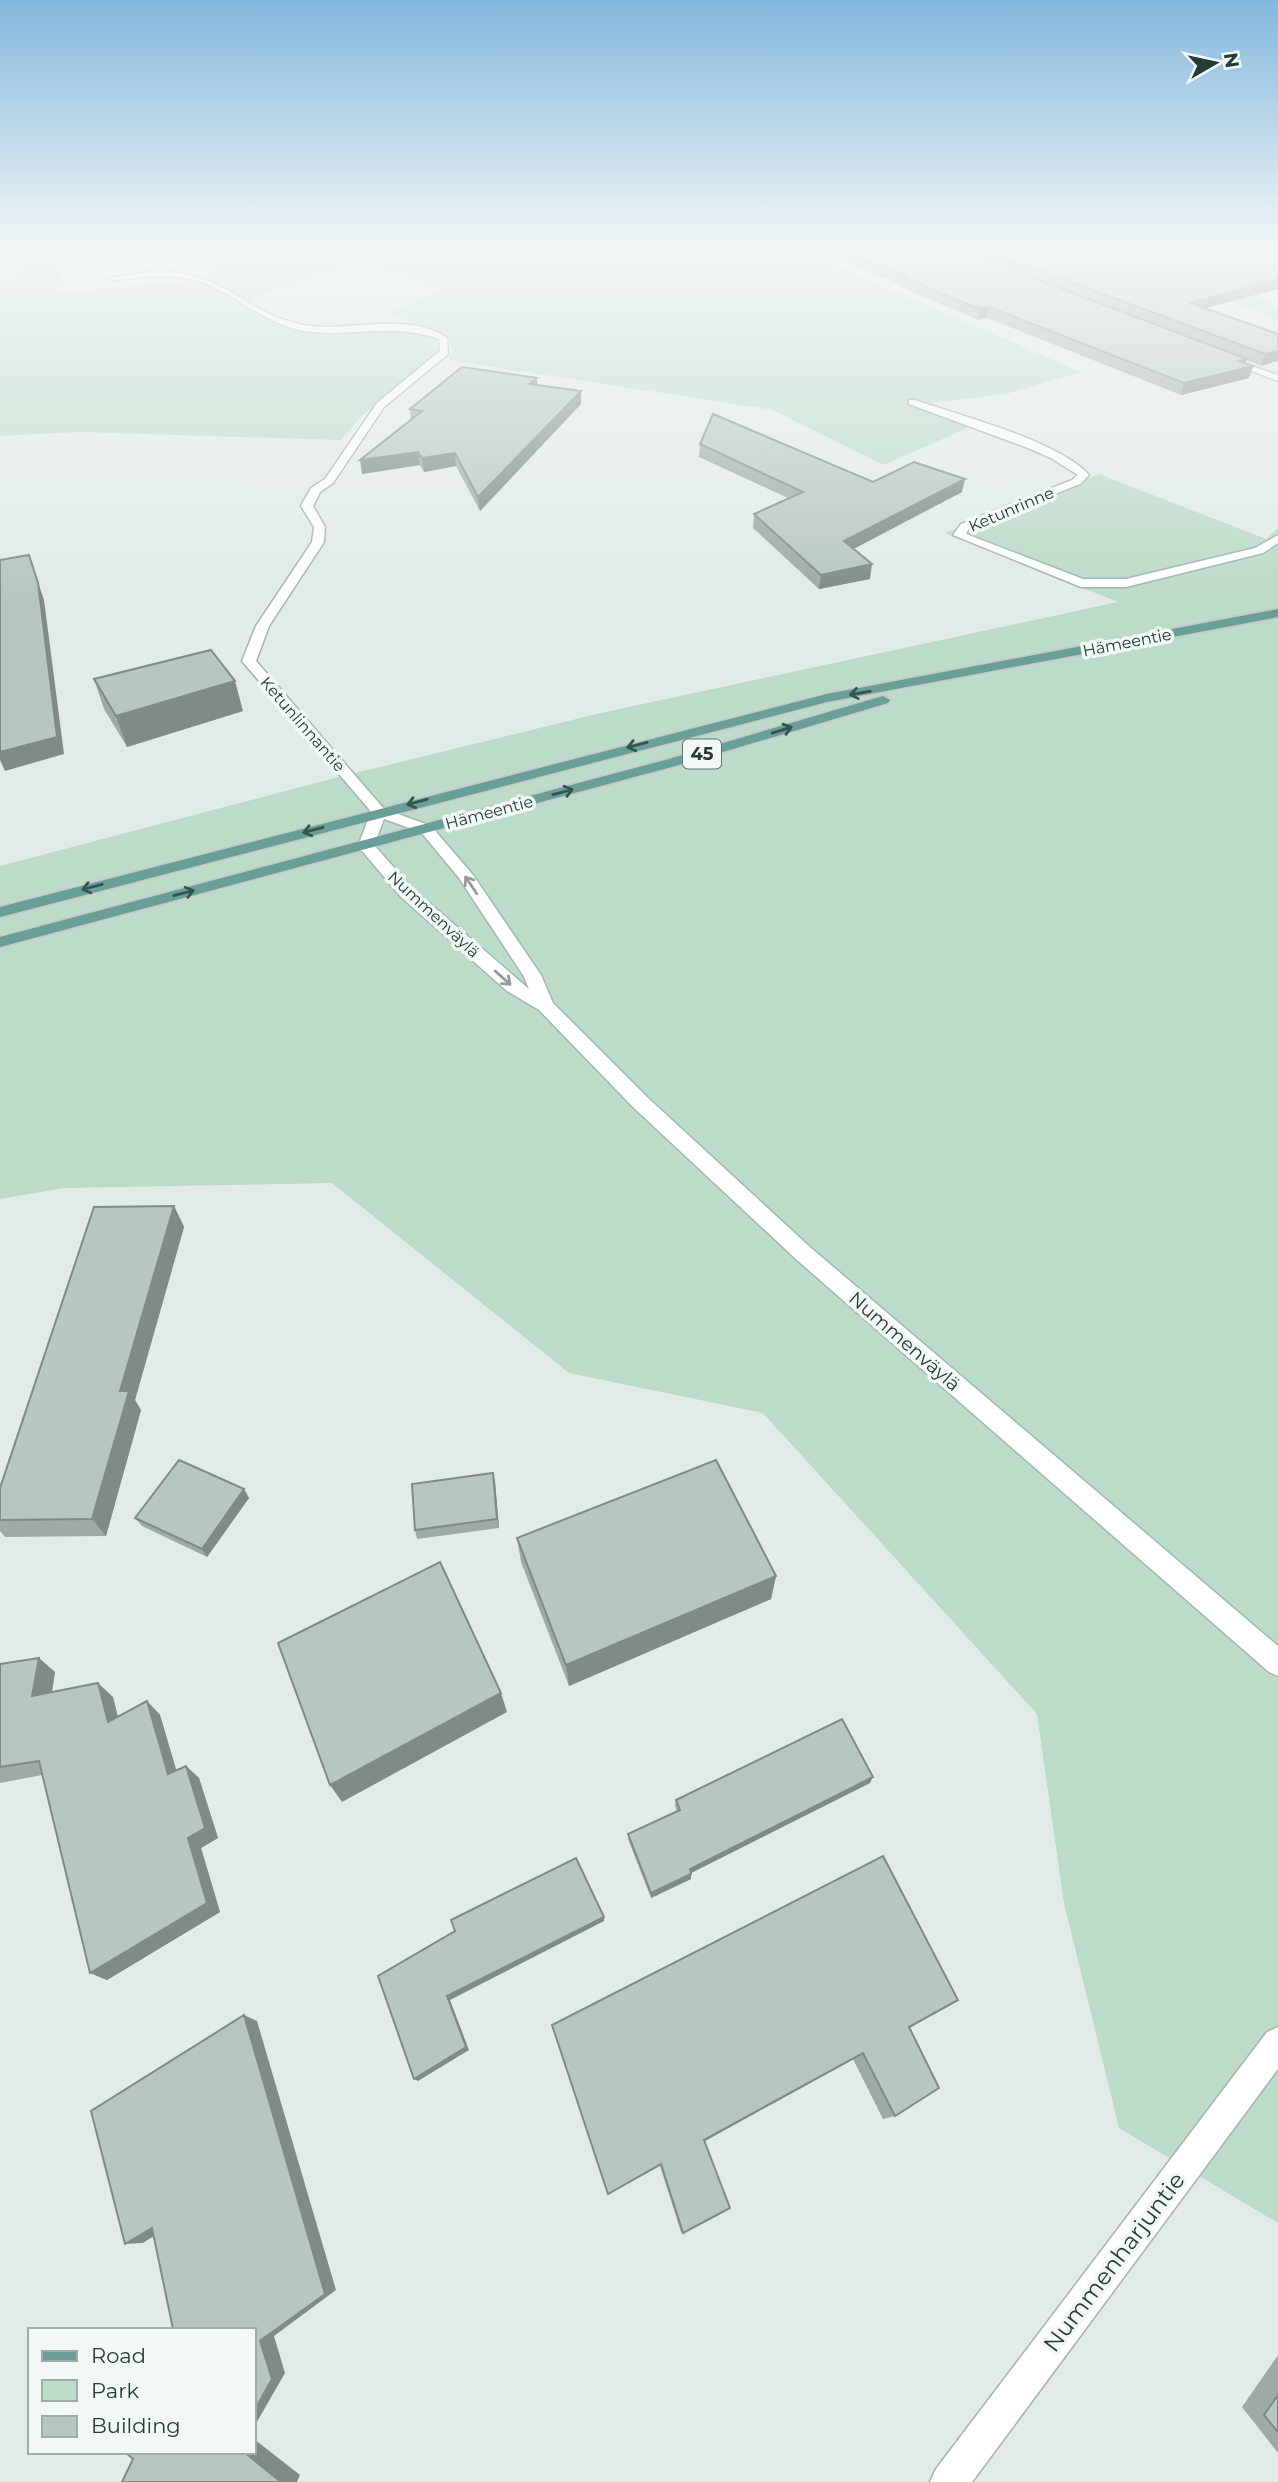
<svg xmlns="http://www.w3.org/2000/svg" width="1278" height="2482" font-family="Montserrat,sans-serif">
  <style>
    .green { fill: #bcdbc8 }
    .lines { fill: none; stroke-linecap: round; stroke-linejoin: round }
    .street-casing { stroke: #a5b3af; stroke-width: 3 }
    .secondary-casing { stroke: #a1b7b1; stroke-width: 3 }
    .primary-casing { stroke: #c1c8c7; stroke-width: 3 }
    .street { fill: #fff; fill-rule: evenodd }
    .secondary { fill: #fff; fill-rule: evenodd }
    .primary { fill: #699f96; fill-rule: evenodd }
    .wall { fill: #9daaa6 }
    .shaded-wall { fill: #808b87 }
    .building { fill: #b7c6c1; stroke: #808b87; stroke-width: 2 }
    .oneway { stroke: #34554f }
    .oneway2 { stroke: #919e9b }
    .labels { text-anchor: middle; stroke-width: 7; stroke-linejoin: round; paint-order: stroke }
    .far-street-label { font-size: 16px; fill: #233c37; stroke: #f2f8f6 }
    .shield { fill: #f2f8f6; stroke: #617470; stroke-width: 2 }
    .shield-label { font-size: 18px; font-weight: bold; fill: #233c37 }
    .street-label { font-size: 19px; fill: #233c37; stroke: #f2f8f6 }
    .near-street-label { font-size: 23px; fill: #233c37; stroke: #f2f8f6 }
  </style>
  <rect width="100%" height="100%" fill="#e2ebe8"/>
  <!-- green -->
  <g class="green">
    <path d="M28,248H164L66,255L57,292L197,281L265,319L291,329L324,332L410,330L436,340L438,352L361,417L341,440L79,432L0,436V277L18,276Z"/>
    <path d="M206,248H796L1081,372L1006,394L931,403L968,428L883,465L773,410L448,360L453,351L448,337L389,313L439,291C375,253 311,272 248,301L210,279Z"/>
    <path d="M1092,248H1124L1278,306V320Z"/>
    <path d="M1099,474L1266,539L1278,528V2223L1119,2128L1064,1903L1037,1714L763,1413L569,1373L332,1183L64,1188L0,1199V866L335,778L601,713L1118,602L945,533Z"/>
  </g>
  <g class="lines">
    <!-- street casing -->
    <g class="street-casing">
      <g id="street">
        <path d="M158,271C225,271 248,316 304,325C349,333 407,310 447,338L448,354L384,407L333,483L320,492L313,506L325,527L324,542L269,626L256,661L384,809L387,812L384,815H374L242,661L256,626L312,542L314,527L301,506L311,488L325,479L377,403L440,351L439,339C390,322 353,338 305,331C265,325 236,294 199,281C171,272 141,277 113,280L109,278Z"/>
        <path d="M1225,357L1278,375V381L1225,361Z"/>
        <path d="M909,400H915C961,416 1059,441 1089,475L1080,484L969,528L966,534L1083,579H1126L1255,548L1278,535V543L1263,553L1126,587H1081L953,535L961,524L1072,480L1078,475L1051,458L1028,448L909,404Z"/>
        <path d="M1278,2027V2069L972,2482H930L936,2469L1267,2032Z"/>
      </g>
    </g>
    <!-- secondary casing -->
    <g class="secondary-casing">
      <path id="secondary" d="M379,807L431,826L473,875L541,975L553,1003L647,1097L811,1248L1278,1646V1676L1269,1672L797,1260L633,1107L539,1010L507,991L401,897L358,846L371,812ZM384,819L421,832L459,878L523,975L529,989L413,889L374,845Z"/>
    </g>
    <!-- primary casing -->
    <g class="primary-casing">
      <g id="primary">
        <path d="M1278,609V617L827,702L0,917V907L827,694Z"/>
        <path d="M883,696L890,700L888,703L679,765L0,947V937L669,759Z"/>
      </g>
    </g>
    <!-- street -->
    <use href="#street" class="street"/>
    <!-- secondary -->
    <use href="#secondary" class="secondary"/>
    <!-- primary -->
    <use href="#primary" class="primary"/>
  </g>
  <!-- wall -->
  <g class="wall">
    <path d="M808,248H1060L1093,260L1278,248V289L1206,308L1278,334L1261,366L1247,360L1245,364L1249,378L1181,395L987,318L978,320L899,286V284Z"/>
    <path d="M538,386L581,391V404L480,511L456,466L424,472L420,465L362,474L411,420L410,409Z"/>
    <path d="M700,444L873,482L962,492L853,549L870,579L819,589L753,528L754,514L788,498L699,457Z"/>
    <path d="M94,679L243,711L127,747L104,709Z"/>
    <path d="M174,1206L184,1227L135,1400L141,1410L106,1536L5,1537L0,1531V1488Z"/>
    <path d="M493,1473L495,1482L499,1528L417,1539L415,1530Z"/>
    <path d="M244,1489L249,1498L207,1557L142,1526L135,1518Z"/>
    <path d="M517,1538L776,1576L771,1599L569,1686L521,1562Z"/>
    <path d="M0,1664L55,1672L52,1692L113,1697L118,1717L147,1701L160,1715L176,1770L186,1766L199,1778L218,1838L201,1848L220,1912L107,1980L90,1973L42,1775L0,1783Z"/>
    <path d="M870,1783L691,1873V1879L651,1898L628,1839V1834L677,1811L675,1806L676,1800Z"/>
    <path d="M958,2000L909,2028L895,2116L883,2119L853,2059L705,2141L683,2233L681,2232L660,2166L609,2194L552,2025Z"/>
    <path d="M1278,2355V2453L1242,2407Z"/>
  </g>
  <!-- shaded-wall -->
  <g class="shaded-wall">
    <path d="M1278,279V289L1187,313L1190,303Z"/>
    <path d="M989,307L987,318L978,320L979,309Z"/>
    <path d="M1278,351V361L1261,366L1265,354Z"/>
    <path d="M1247,359L1244,368L1253,366L1249,378L1181,395L1184,383Z"/>
    <path d="M537,378L538,391L529,384Z"/>
    <path d="M581,391V404L480,511L478,497Z"/>
    <path d="M418,452L420,465L362,474L360,460Z"/>
    <path d="M455,453L456,466L424,472L422,458Z"/>
    <path d="M965,479L962,492L842,555L844,541Z"/>
    <path d="M29,555L44,600L64,754L5,771L0,760V752Z"/>
    <path d="M872,564L870,579L819,589L821,575Z"/>
    <path d="M235,681L243,711L127,747L116,716Z"/>
    <path d="M174,1206L184,1227L135,1400L141,1410L106,1536L92,1519L120,1391Z"/>
    <path d="M493,1473L495,1482L499,1528L497,1519Z"/>
    <path d="M244,1489L249,1498L207,1557L202,1549Z"/>
    <path d="M776,1576L771,1599L569,1686L566,1665Z"/>
    <path d="M39,1658L55,1672L49,1710L32,1696Z"/>
    <path d="M98,1683L113,1697L122,1735L108,1722Z"/>
    <path d="M501,1693L507,1712L342,1802L330,1785Z"/>
    <path d="M147,1701L160,1715L181,1786L168,1774Z"/>
    <path d="M186,1766L199,1778L218,1838L201,1848L220,1912L107,1980L90,1973L188,1838Z"/>
    <path d="M873,1777L870,1783L689,1874L690,1869Z"/>
    <path d="M691,1874V1879L651,1898V1893Z"/>
    <path d="M604,1917V1921L450,2000L469,2050L418,2081L414,2079L447,1996Z"/>
    <path d="M244,2015L257,2021L336,2290L274,2336L285,2373L254,2427V2411L260,2341Z"/>
    <path d="M863,2053L853,2059L701,2143L704,2140Z"/>
    <path d="M168,2227L143,2243L125,2244L152,2228Z"/>
    <path d="M254,2439L300,2475L297,2482H281L244,2452H254Z"/>
  </g>
  <!-- building -->
  <g class="building">
    <path d="M835,248H953L1247,359L1239,361L1253,366L1184,383L989,307L979,309L900,276L905,275Z"/>
    <path d="M979,248H1060L1093,260L1215,248H1278V279L1190,303L1278,334V351L1265,354Z"/>
    <path d="M462,367L537,378L529,384L581,391L478,497L455,453L422,458L418,452L360,460L422,411L410,409Z"/>
    <path d="M713,414L873,482L914,462L965,479L844,541L872,564L821,575L754,514L803,492L700,444Z"/>
    <path d="M29,555L38,583L57,737L0,752V560Z"/>
    <path d="M211,650L235,681L116,716L94,679Z"/>
    <path d="M174,1206L120,1391H129L92,1519L0,1520V1488L94,1207Z"/>
    <path d="M179,1460L244,1489L202,1549L135,1518Z"/>
    <path d="M716,1460L776,1576L566,1665L517,1538Z"/>
    <path d="M493,1473L497,1519L415,1530L412,1484Z"/>
    <path d="M440,1562L501,1693L330,1785L278,1643Z"/>
    <path d="M39,1658L32,1696L98,1683L108,1722L147,1701L168,1774L186,1766L205,1828L188,1838L207,1903L90,1973L39,1761L0,1767V1664Z"/>
    <path d="M842,1719L873,1777L690,1869L691,1874L651,1893L628,1834L680,1810L676,1800Z"/>
    <path d="M883,1856L958,2000L909,2027L939,2088L895,2116L863,2053L704,2140L730,2208L683,2233L661,2164L608,2194L552,2025Z"/>
    <path d="M576,1858L604,1917L447,1996L466,2047L414,2079L378,1976L455,1931L451,1920Z"/>
    <path d="M244,2015L325,2294L260,2341L272,2379L254,2411V2330H172L173,2329L152,2228L125,2244L91,2111Z"/>
    <path d="M1278,2395V2432L1264,2415Z"/>
    <path d="M125,2452H244L281,2482H122L133,2459Z"/>
  </g>
  <!-- one-way arrows -->
  <defs><path id="oneway-shaft" d="M-6 0H5M1.5-3L5.5 0L1.5 3" fill="none" stroke-width="1.6" stroke-linecap="round" stroke-linejoin="round" transform="scale(1.75)"/></defs>
  <g class="oneway">
    <use href="#oneway-shaft" transform="translate(860 693) rotate(170)"/>
    <use href="#oneway-shaft" transform="translate(782 730) rotate(-17)"/>
    <use href="#oneway-shaft" transform="translate(637 745) rotate(165)"/>
    <use href="#oneway-shaft" transform="translate(563 792) rotate(-15)"/>
    <use href="#oneway-shaft" transform="translate(417 802) rotate(165)"/>
    <use href="#oneway-shaft" transform="translate(313 830) rotate(165)"/>
    <use href="#oneway-shaft" transform="translate(92 887) rotate(165)"/>
    <use href="#oneway-shaft" transform="translate(184 893) rotate(-15)"/>
  </g>
  <g class="oneway2">
    <use href="#oneway-shaft" transform="translate(471 885) rotate(-124)"/>
    <use href="#oneway-shaft" transform="translate(503 978) rotate(42)"/>
  </g>
  <!-- sky -->
  <linearGradient id="sky" x2="0" y2="1"><stop stop-color="#83b8de"/><stop offset="0.42" stop-color="#f2f6f5"/><stop offset="1" stop-color="#f2f6f5" stop-opacity="0"/></linearGradient>
  <rect width="1278" height="596" fill="url(#sky)"/>
  <g class="labels">
    <!-- far-street labels -->
    <g class="far-street-label">
      <text transform="translate(1011 509) rotate(-23)" y="6">Ketunrinne</text>
      <text transform="translate(1127 642) rotate(-11)" y="6">Hämeentie</text>
      <text transform="translate(303 724) rotate(49)" y="6">Ketunlinnantie</text>
      <text transform="translate(489 812) rotate(-15)" y="6">Hämeentie</text>
      <text transform="translate(434 914) rotate(43)" y="6">Nummenväylä</text>
    </g>
    <!-- shield labels -->
    <rect class="shield" x="683" y="739.5" width="38" height="29" rx="5"/>
    <g class="shield-label">
      <text x="702" y="760">45</text>
    </g>
    <!-- street labels -->
    <g class="street-label">
      <text transform="translate(905 1341) rotate(41)" y="7">Nummenväylä</text>
    </g>
    <!-- near-street labels -->
    <g class="near-street-label">
      <text transform="translate(1114 2262) rotate(-53)" y="8">Nummenharjuntie</text>
    </g>
  </g>
  <!-- legend -->
  <rect x="28" y="2328" width="228" height="126" fill="#f2f8f6" stroke="#9fadaa" stroke-width="2"/>
  <rect x="42" y="2351" width="35" height="10" fill="#699f96" stroke="#9fadaa" stroke-width="2"/>
  <text x="91" y="2363" font-size="21" fill="#233c37">Road</text>
  <rect x="42" y="2380" width="35" height="21" fill="#bcdbc8" stroke="#9fadaa" stroke-width="2"/>
  <text x="91" y="2398" font-size="21" fill="#233c37">Park</text>
  <rect x="42" y="2416" width="35" height="21" fill="#b7c6c1" stroke="#9fadaa" stroke-width="2"/>
  <text x="91" y="2433" font-size="21" fill="#233c37">Building</text>
  <!-- north arrow -->
  <g transform="translate(1215 63) rotate(81)" stroke="#f2f8f6" stroke-width="5" paint-order="stroke">
  <path d="M0-5L12 26L0 18L-12 26Z" fill="#233c37"/>
  <text y="-10" font-size="19" font-weight="bold" text-anchor="middle" fill="#233c37">N</text>
  </g>
</svg>
